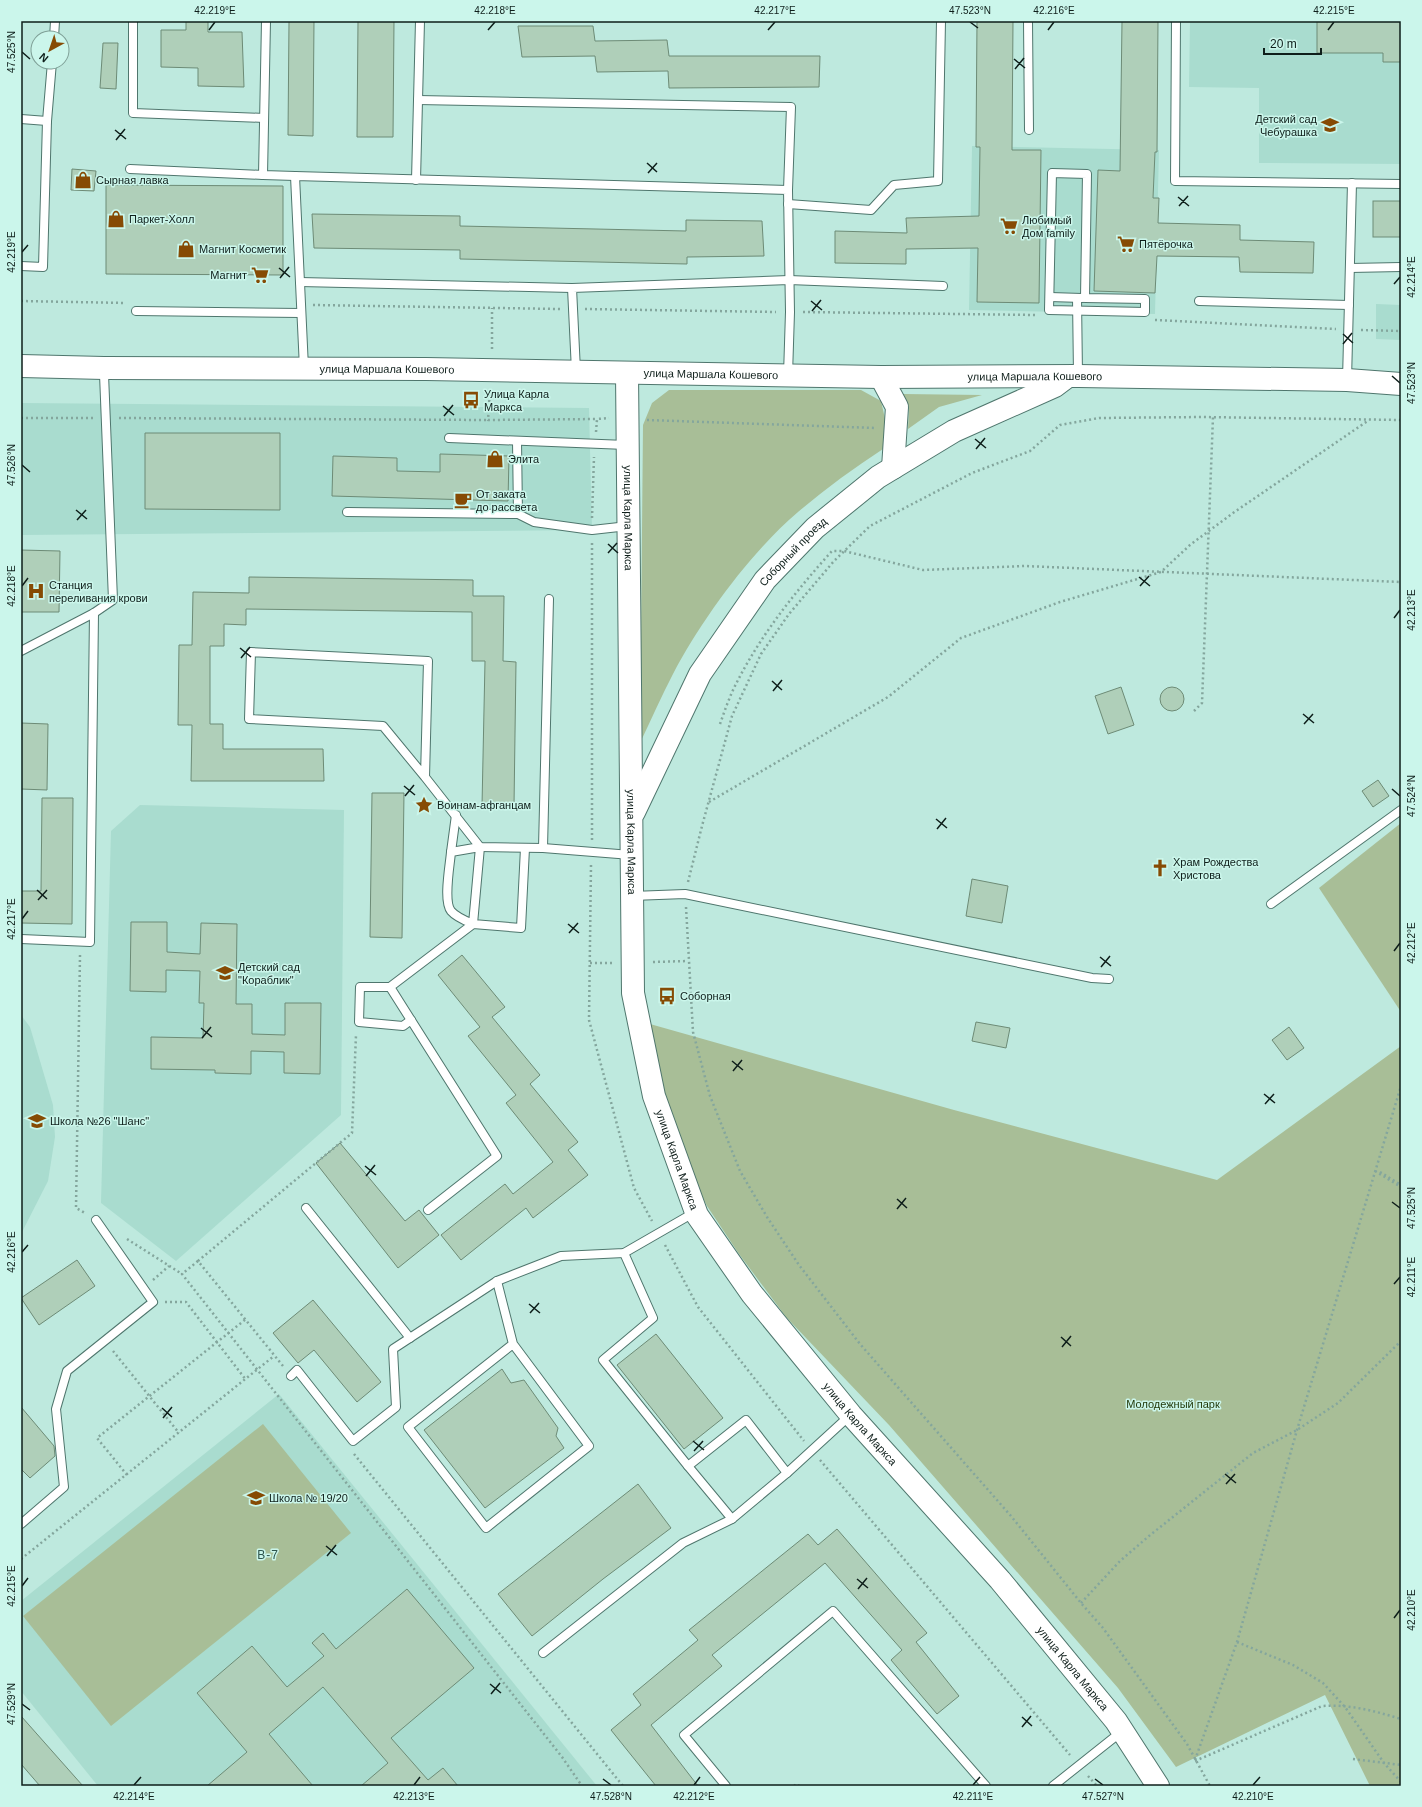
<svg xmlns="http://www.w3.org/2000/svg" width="1422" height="1807" font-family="Arial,sans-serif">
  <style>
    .built { fill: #a9dccf }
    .green { fill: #a8be97 }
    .building { fill: #afcfb9; stroke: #6d8b76 }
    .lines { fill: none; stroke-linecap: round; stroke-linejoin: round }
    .lane-casing { stroke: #4f766d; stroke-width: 10 }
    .secondary-casing { stroke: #4f766d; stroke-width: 24 }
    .path { stroke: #84a69d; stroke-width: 2.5; stroke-dasharray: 2 3; stroke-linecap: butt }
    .lane { stroke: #fff; stroke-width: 8 }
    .secondary { stroke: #fff; stroke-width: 22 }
    .ticks { fill: none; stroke: #0e1e1a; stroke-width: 1.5 }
    .labels { text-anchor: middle; stroke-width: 3; stroke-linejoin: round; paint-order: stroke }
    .poi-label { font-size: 11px; fill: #0e1e1a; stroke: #cbf6eb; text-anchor: start }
    .street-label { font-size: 11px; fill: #0e1e1a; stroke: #cbf6eb }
    .park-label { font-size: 11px; fill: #1f3505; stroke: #cbf6eb }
    .neighbourhood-label { font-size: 12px; letter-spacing: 1px; fill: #2e554d; stroke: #cbf6eb }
    .neatline { fill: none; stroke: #0e1e1a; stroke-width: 1.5 }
    .ticks-label { font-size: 10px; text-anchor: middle; fill: #0e1e1a }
  </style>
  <rect width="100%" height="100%" fill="#bee9de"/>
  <!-- built -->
  <g class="built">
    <path d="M1190,21H1401V164L1259,163V88L1189,87Z"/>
    <path d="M972,146L1159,150L1155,314L969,310Z"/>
    <path d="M1376,304L1401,305V340L1376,339Z"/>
    <path d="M21,403L589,408L592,530L21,535Z"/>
    <path d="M140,805L344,810L341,1115L176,1261L101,1203L111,831Z"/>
    <path d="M21,1015L30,1027L53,1105L55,1137L48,1181L21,1234Z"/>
    <path d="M279,1394L597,1786H98L21,1691V1601Z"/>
  </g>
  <!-- green -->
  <g class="green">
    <path d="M669,390H861L881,401L886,423L883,449C854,468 825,489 798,512C750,553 702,619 673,674C661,697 651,720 640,743L643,425L652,403Z"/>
    <path d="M903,394L982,395L939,407L908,429L909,409Z"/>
    <path d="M1401,823V1012L1319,888Z"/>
    <path d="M650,1024L954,1110L1217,1180L1401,1046V1786H1370L1325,1695L1176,1767L1118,1688L889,1425L786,1317L739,1254L707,1206L677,1145L664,1097Z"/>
    <path d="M263,1424L351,1533L111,1726L23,1616Z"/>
  </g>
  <!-- building -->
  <g class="building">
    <path d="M186,21H208V32H242L244,87L198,86V68L161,67V30H186Z"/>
    <path d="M289,21H314L313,136L288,135Z"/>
    <path d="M358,21H394L393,137H357Z"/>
    <path d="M977,21H1013L1012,150H1041L1039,303L977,302L978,248L906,249V264L835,263V231L907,233L906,218L979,216L980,147H976Z"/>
    <path d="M1122,21H1158L1157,152H1155L1153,198H1159L1158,223L1240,225V240L1314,242L1313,273L1240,272L1239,257L1157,256L1155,293L1094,291L1098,170L1120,171Z"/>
    <path d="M1317,21H1401V62H1383V53H1317Z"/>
    <path d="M518,26H593L595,41L667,40L669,56H820L819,87L669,88L668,71L597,72L595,56L522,57Z"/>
    <path d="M103,43H118L116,89L100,88Z"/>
    <path d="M72,169L96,171L94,191L71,190Z"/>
    <path d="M106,185L283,186V275L106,274Z"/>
    <rect x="1373" y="201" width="28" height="36"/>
    <path d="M312,214L460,216V226L686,231V220L762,221L764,256L687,257V264L460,259V250L314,248Z"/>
    <path d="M145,433H280V510L145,509Z"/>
    <path d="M440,454L509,456L508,501L332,496L333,456L397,458V471L440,472Z"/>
    <path d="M21,550L60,551L59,612H21Z"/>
    <path d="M249,577L473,580V596H504L503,661L516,662L514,806H482L485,661H472V612L246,609V625L224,624V646H210V724H223V749H323L324,781H191L192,725H178L179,645H192L193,592L249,593Z"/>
    <path d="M1121,687L1134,725L1108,734L1095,696Z"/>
    <circle cx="1172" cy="699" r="12"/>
    <path d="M21,723L48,724L47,790L21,789Z"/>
    <path d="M1378,780L1389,796L1373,807L1362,791Z"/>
    <path d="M372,793H404L402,938L370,937Z"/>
    <path d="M42,798H73L72,924L21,923V891H41Z"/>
    <path d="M972,879L1008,886L1002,923L966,916Z"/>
    <path d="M131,922H167V952L200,954L201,923L237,924L236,1004H252V1034L285,1035V1003H321L320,1074L284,1073V1052L251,1051V1074L215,1073V1070L151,1069V1037L203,1038L204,1003H199L200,971L166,970V992L130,991Z"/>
    <path d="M462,955L505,1007L492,1017L540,1075L530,1084L578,1142L568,1150L588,1175L533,1218L526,1208L461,1260L441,1235L505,1184L513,1194L553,1162L506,1103L516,1095L468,1036L480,1027L438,975Z"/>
    <path d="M976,1022L1010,1028L1006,1048L972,1041Z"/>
    <path d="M1289,1027L1304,1048L1287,1060L1272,1040Z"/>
    <path d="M340,1143L405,1221L419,1210L439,1235L398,1268L316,1163Z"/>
    <path d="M77,1260L95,1286L39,1325L21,1298Z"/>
    <path d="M313,1300L381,1382L357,1402L314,1350L298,1363L273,1333Z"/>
    <path d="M656,1334L723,1418L684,1449L617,1365Z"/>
    <path d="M502,1369L511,1383L524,1380L558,1428L556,1436L564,1448L485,1508L424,1430Z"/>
    <path d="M21,1407L54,1446L55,1456L30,1478L21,1469Z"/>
    <path d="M638,1484L671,1528L603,1579L532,1636L498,1594Z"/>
    <path d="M837,1529L927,1633L916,1642L959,1696L937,1714L891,1660L902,1650L825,1563L712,1655L722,1666L651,1725L698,1786H656L611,1730L641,1705L633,1694L698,1640L689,1630L808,1534L818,1545Z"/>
    <path d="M407,1589L474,1668L391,1738L428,1780L443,1768L458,1786H361L388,1763L323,1687L269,1734L313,1786H207L247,1752L197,1693L252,1646L287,1687L324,1656L312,1643L323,1633L336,1649Z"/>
    <path d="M21,1716L83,1786H40L21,1764Z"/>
  </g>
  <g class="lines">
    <!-- lane casing -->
    <g class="lane-casing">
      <g id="lane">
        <path d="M133,21V113L264,118"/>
        <path d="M266,21L263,175L295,176"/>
        <path d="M1028,21L1029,130"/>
        <path d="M1176,21L1175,181L1401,184"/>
        <path d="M54,38L55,21"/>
        <path d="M418,100L791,107L788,190"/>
        <path d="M21,119L47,121L43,267L21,266"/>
        <path d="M47,121L52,62"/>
        <path d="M130,169L263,175"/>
        <path d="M1052,173L1087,174L1085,298L1145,299V312L1049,310Z"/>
        <path d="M416,180L420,21"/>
        <path d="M788,204L871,210L894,185L938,181L941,21"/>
        <path d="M1350,268L1401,267"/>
        <path d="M300,282L572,288"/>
        <path d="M1050,297L1082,298"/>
        <path d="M1077,298L1078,375"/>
        <path d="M1199,301L1349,305"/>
        <path d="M136,311L301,313"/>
        <path d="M304,368L295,176L788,190L790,312L788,375"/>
        <path d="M576,371L572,288L789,280L943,286"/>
        <path d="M1347,380L1352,183"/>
        <path d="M449,438L626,445"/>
        <path d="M517,441L518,514"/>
        <path d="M347,512L518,514L534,522L592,530L628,526"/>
        <path d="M21,651L94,613L113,600L104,374"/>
        <path d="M425,777L383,726L249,719L251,652L428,661L425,777L480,847L543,848L631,855"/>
        <path d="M543,848L549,599"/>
        <path d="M451,852L456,815"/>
        <path d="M632,896L685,894L1092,978L1109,979"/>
        <path d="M1271,904L1401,810"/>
        <path d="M21,939L90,942L94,613"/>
        <path d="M390,987H360L359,1022L403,1026L411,1020"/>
        <path d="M306,1208L410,1338"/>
        <path d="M428,1210L497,1156L390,987L473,924C466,921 456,917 451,911C443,901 450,865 451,852L480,847L473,924L521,928L525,848"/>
        <path d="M624,1253L653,1318L603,1360L688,1466L746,1420L787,1473L846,1419"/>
        <path d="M497,1281L513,1344L408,1427L486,1528L589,1446L513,1344"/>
        <path d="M291,1376L297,1370L353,1441L396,1407L393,1349L497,1281L561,1256L624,1253L690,1215"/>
        <path d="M688,1466L732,1519L787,1473"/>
        <path d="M21,1524L64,1487L56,1409L67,1371L153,1302L96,1220"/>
        <path d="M543,1653L683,1543L732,1519"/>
        <path d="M726,1786L684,1735L833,1611L986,1786"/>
        <path d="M1053,1786L1116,1736"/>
      </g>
    </g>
    <!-- secondary casing -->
    <g class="secondary-casing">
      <g id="secondary">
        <path id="s1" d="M21,366L104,368L426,369L881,377L1078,376L1347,380L1401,384"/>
        <path id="s2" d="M627,373L633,993L654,1096L697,1215L752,1294L851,1415L1000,1580L1116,1721L1158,1786"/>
        <path d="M881,377L897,407L893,468"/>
        <path id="s3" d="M634,812L700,674L765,580L815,528L878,477L954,431L1055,386L1067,377"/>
      </g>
    </g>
    <!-- path -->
    <g class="path">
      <path d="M21,301L126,303"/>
      <path d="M313,305L560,309"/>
      <path d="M585,309L776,312"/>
      <path d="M803,312L1036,315"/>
      <path d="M1155,320L1336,329"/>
      <path d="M1361,330L1401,331"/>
      <path d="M492,349V308"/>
      <path d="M490,390L488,420L597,419"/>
      <path d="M21,418H94"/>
      <path d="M119,418L488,420"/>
      <path d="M647,420L876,428"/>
      <path d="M596,432L597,419L609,418"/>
      <path d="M592,518L594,457"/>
      <path d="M1194,711L1202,703L1213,417"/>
      <path d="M720,724C725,710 730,695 737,682C762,633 796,591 832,551H844L923,570L1025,566L1401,582"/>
      <path d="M709,802L888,697L961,638L1060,602L1161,572L1190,545L1233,513L1369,420"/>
      <path d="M592,840V543"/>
      <path d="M591,865L589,1020L634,1188L652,1221"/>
      <path d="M688,882L702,826L732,716L761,654L789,614L834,561L870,526L972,473L1030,451L1060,425L1099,418L1202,417L1401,420"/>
      <path d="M686,907L693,1032L710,1096L740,1171L767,1217L799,1265L860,1344L1011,1516L1081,1603L1103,1628L1187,1744L1210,1786"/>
      <path d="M80,955L76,1208L85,1213"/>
      <path d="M653,962L688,961"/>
      <path d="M590,963H614"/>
      <path d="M1375,1171L1401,1187"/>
      <path d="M1380,1172L1401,1185"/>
      <path d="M127,1239L182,1274"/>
      <path d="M665,1245L698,1307L804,1441"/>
      <path d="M198,1261L182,1274L562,1757L582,1786"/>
      <path d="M153,1280L169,1266"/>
      <path d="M165,1302H186L246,1380"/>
      <path d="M113,1351L179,1433"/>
      <path d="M283,1366L198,1261L352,1133L356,1035"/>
      <path d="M354,1454L623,1786"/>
      <path d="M820,1460L1070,1755"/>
      <path d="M127,1475L97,1438L246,1319"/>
      <path d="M21,1559L274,1356"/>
      <path d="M1081,1603L1120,1561L1149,1536L1253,1453L1297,1430L1338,1403L1401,1341"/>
      <path d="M1237,1642L1293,1665L1323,1683L1345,1707L1384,1763L1401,1782"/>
      <path d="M1353,1759L1401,1765"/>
      <path d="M1195,1760L1237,1642L1297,1430L1401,1086"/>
      <path d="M1195,1761L1322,1706C1349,1704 1375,1711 1401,1719"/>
      <path d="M1088,1776L1097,1786"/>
      <path d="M794,1786L797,1784L799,1786"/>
    </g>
    <!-- lane -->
    <use href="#lane" class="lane"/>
    <!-- secondary -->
    <use href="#secondary" class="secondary"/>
  </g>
  <!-- ticks -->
  <path class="ticks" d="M970,22L978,28M209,30L215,22M488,30L495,22M768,30L775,22M1048,30L1054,22M1328,30L1334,22M22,52L30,59M1014,59L1025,68M1015,69L1024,58M115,130L126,139M116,140L125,129M647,163L657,172M648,173L657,163M1178,197L1189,206M1179,206L1188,196M22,252L28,245M279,268L290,277M280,278L289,267M1394,284L1400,277M811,301L822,310M812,311L821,300M1343,334L1353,343M1343,344L1352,333M1392,376L1400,383M443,406L454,415M444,416L453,405M975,439L986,448M976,449L985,438M22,465L30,472M76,510L87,519M77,520L86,510M608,544L618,553M608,553L617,543M1139,577L1150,586M22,586L28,578M1140,586L1149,576M1394,618L1400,610M240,648L251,657M241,658L250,647M772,681L782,690M773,691L782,680M1303,714L1314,723M1304,724L1313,714M404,786L415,795M1392,789L1400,796M405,796L414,785M936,819L947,828M937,829L946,818M37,890L47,899M38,900L47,890M22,919L28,911M568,924L579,933M569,933L578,923M1394,951L1400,943M1100,957L1111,966M1101,967L1110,956M201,1028L212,1037M202,1038L211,1027M732,1061L743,1070M733,1071L742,1060M1264,1094L1275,1103M1265,1104L1274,1094M365,1166L376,1175M366,1176L375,1165M897,1199L907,1208M1392,1202L1400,1208M897,1209L906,1198M22,1252L28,1245M1394,1284L1400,1277M529,1304L540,1313M530,1313L539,1303M1061,1337L1071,1346M1062,1347L1071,1336M162,1408L172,1417M163,1418L172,1407M693,1441L704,1450M694,1451L703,1441M1225,1474L1236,1483M1226,1484L1235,1474M326,1546L337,1555M327,1556L336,1545M857,1579L868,1588M22,1586L28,1578M858,1589L867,1578M1394,1618L1400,1610M490,1684L501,1693M491,1694L500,1683M22,1704L30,1710M1022,1717L1032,1726M1022,1727L1031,1716M603,1779L611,1785M1095,1779L1103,1785M134,1785L141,1777M414,1785L420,1777M694,1785L700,1777M973,1785L980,1777M1253,1785L1260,1777"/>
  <!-- icons -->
  <defs>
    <g id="school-bare" transform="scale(1.38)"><path d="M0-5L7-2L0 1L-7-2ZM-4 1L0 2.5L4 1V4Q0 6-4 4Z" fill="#864b04" stroke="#cbf6eb" stroke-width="2.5" paint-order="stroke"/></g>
    <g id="shop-bare" transform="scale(1.38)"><path d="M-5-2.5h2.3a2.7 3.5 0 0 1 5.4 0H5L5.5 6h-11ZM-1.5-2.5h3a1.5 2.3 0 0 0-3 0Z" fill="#864b04" stroke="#cbf6eb" stroke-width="2.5" paint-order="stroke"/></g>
    <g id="supermarket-bare" transform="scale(1.38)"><path d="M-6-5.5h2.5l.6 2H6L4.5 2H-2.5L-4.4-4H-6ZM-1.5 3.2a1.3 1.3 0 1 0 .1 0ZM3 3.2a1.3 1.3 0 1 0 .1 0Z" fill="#864b04" stroke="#cbf6eb" stroke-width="2.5" paint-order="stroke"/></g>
    <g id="bus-bare" transform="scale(1.38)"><path d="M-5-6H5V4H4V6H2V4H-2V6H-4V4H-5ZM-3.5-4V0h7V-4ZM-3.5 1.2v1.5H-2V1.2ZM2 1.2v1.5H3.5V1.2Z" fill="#864b04" stroke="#cbf6eb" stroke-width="2.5" paint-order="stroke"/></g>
    <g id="cafe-bare" transform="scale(1.38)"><path d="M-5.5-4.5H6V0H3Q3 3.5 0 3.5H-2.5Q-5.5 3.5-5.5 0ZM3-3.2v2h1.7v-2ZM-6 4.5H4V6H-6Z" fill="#864b04" stroke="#cbf6eb" stroke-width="2.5" paint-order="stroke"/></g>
    <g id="hospital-bare" transform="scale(1.38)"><path d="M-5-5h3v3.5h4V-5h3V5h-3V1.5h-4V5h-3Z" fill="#864b04" stroke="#cbf6eb" stroke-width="2.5" paint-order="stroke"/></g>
    <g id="sight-bare" transform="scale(1.38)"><path d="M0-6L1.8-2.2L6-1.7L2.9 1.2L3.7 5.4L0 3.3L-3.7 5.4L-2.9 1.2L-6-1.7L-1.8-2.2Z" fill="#864b04" stroke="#cbf6eb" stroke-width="2.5" paint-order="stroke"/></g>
    <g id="church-bare" transform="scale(1.38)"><path d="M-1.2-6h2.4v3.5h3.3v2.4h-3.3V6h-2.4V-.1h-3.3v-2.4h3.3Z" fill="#864b04" stroke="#cbf6eb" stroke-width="2.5" paint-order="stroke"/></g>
  </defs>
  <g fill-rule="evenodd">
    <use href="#school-bare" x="1330" y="125"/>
    <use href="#shop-bare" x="83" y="180"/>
    <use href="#shop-bare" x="116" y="219"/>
    <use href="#supermarket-bare" x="1009" y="226"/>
    <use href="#supermarket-bare" x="1126" y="244"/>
    <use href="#shop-bare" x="186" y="249"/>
    <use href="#supermarket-bare" x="260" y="275"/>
    <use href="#bus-bare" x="471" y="400"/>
    <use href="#shop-bare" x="495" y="459"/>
    <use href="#cafe-bare" x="463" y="500"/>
    <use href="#hospital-bare" x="36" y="591"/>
    <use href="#sight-bare" x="424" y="805"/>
    <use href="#church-bare" x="1160" y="868"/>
    <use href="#school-bare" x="225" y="973"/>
    <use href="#bus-bare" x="667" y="996"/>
    <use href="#school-bare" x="37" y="1121"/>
    <use href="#school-bare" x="256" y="1498"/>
  </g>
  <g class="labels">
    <!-- poi labels -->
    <g class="poi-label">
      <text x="1317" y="123" text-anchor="end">Детский сад<tspan x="1317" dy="13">Чебурашка</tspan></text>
      <text x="96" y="184">Сырная лавка</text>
      <text x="129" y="223">Паркет-Холл</text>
      <text x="1022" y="224">Любимый<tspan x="1022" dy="13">Дом family</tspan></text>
      <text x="1139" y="248">Пятёрочка</text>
      <text x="199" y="253">Магнит Косметик</text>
      <text x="247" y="279" text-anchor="end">Магнит</text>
      <text x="484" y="398">Улица Карла<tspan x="484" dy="13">Маркса</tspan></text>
      <text x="508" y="463">Элита</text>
      <text x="476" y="498">От заката<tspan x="476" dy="13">до рассвета</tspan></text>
      <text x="49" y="589">Станция<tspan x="49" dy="13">переливания крови</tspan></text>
      <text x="437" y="809">Воинам-афганцам</text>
      <text x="1173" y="866">Храм Рождества<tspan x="1173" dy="13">Христова</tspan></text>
      <text x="238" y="971">Детский сад<tspan x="238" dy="13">"Кораблик"</tspan></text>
      <text x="680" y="1000">Соборная</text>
      <text x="50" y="1125">Школа №26 "Шанс"</text>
      <text x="269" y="1502">Школа № 19/20</text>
    </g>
    <!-- street labels -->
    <g class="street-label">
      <text dy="4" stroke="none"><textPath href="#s1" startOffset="366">улица Маршала Кошевого</textPath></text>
      <text dy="4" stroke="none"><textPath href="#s1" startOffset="690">улица Маршала Кошевого</textPath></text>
      <text dy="4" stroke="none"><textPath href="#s1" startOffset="1014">улица Маршала Кошевого</textPath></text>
      <text dy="4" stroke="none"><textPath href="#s2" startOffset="145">улица Карла Маркса</textPath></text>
      <text dy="4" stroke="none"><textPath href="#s3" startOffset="307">Соборный проезд</textPath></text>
      <text dy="4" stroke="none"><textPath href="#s2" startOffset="469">улица Карла Маркса</textPath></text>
      <text dy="4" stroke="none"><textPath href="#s2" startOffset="793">улица Карла Маркса</textPath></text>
      <text dy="4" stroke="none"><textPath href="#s2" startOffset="1117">улица Карла Маркса</textPath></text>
      <text dy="4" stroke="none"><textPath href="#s2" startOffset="1441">улица Карла Маркса</textPath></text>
    </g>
    <!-- park labels -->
    <g class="park-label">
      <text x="1173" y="1408">Молодежный парк</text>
    </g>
    <!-- neighbourhood labels -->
    <g class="neighbourhood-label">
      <text x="268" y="1559">В-7</text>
    </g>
  </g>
  <!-- border -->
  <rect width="1422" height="1807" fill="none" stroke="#cbf6eb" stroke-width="44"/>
  <!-- north arrow -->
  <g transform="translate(50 50) rotate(220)"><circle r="19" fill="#cbf6eb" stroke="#7fa097"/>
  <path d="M0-3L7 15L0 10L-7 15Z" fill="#864b04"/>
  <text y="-6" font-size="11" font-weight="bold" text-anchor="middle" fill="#0e1e1a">N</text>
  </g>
  <!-- scale -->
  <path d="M1264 48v6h57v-6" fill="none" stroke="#0e1e1a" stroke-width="2"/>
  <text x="1270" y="48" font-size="12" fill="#0e1e1a" stroke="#cbf6eb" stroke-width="3" paint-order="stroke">20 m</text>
  <rect x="22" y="22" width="1378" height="1763" class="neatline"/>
  <g class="ticks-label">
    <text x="215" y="14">42.219°E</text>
    <text x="495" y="14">42.218°E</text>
    <text x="775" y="14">42.217°E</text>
    <text x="970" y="14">47.523°N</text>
    <text x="1054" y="14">42.216°E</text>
    <text x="1334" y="14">42.215°E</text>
    <text transform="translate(11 52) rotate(-90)" y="4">47.525°N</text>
    <text transform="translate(11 252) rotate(-90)" y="4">42.219°E</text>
    <text transform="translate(1411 277) rotate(-90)" y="4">42.214°E</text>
    <text transform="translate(1411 383) rotate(-90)" y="4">47.523°N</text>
    <text transform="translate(11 465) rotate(-90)" y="4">47.526°N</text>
    <text transform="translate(11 586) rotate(-90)" y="4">42.218°E</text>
    <text transform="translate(1411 610) rotate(-90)" y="4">42.213°E</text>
    <text transform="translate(1411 796) rotate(-90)" y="4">47.524°N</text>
    <text transform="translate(11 919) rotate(-90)" y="4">42.217°E</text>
    <text transform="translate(1411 943) rotate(-90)" y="4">42.212°E</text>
    <text transform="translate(1411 1208) rotate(-90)" y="4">47.525°N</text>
    <text transform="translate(11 1252) rotate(-90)" y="4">42.216°E</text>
    <text transform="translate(1411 1277) rotate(-90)" y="4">42.211°E</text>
    <text transform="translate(11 1586) rotate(-90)" y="4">42.215°E</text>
    <text transform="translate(1411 1610) rotate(-90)" y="4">42.210°E</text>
    <text transform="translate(11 1704) rotate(-90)" y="4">47.529°N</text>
    <text x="134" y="1800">42.214°E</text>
    <text x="414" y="1800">42.213°E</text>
    <text x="611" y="1800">47.528°N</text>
    <text x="694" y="1800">42.212°E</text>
    <text x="973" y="1800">42.211°E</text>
    <text x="1103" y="1800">47.527°N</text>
    <text x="1253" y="1800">42.210°E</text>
  </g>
</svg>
